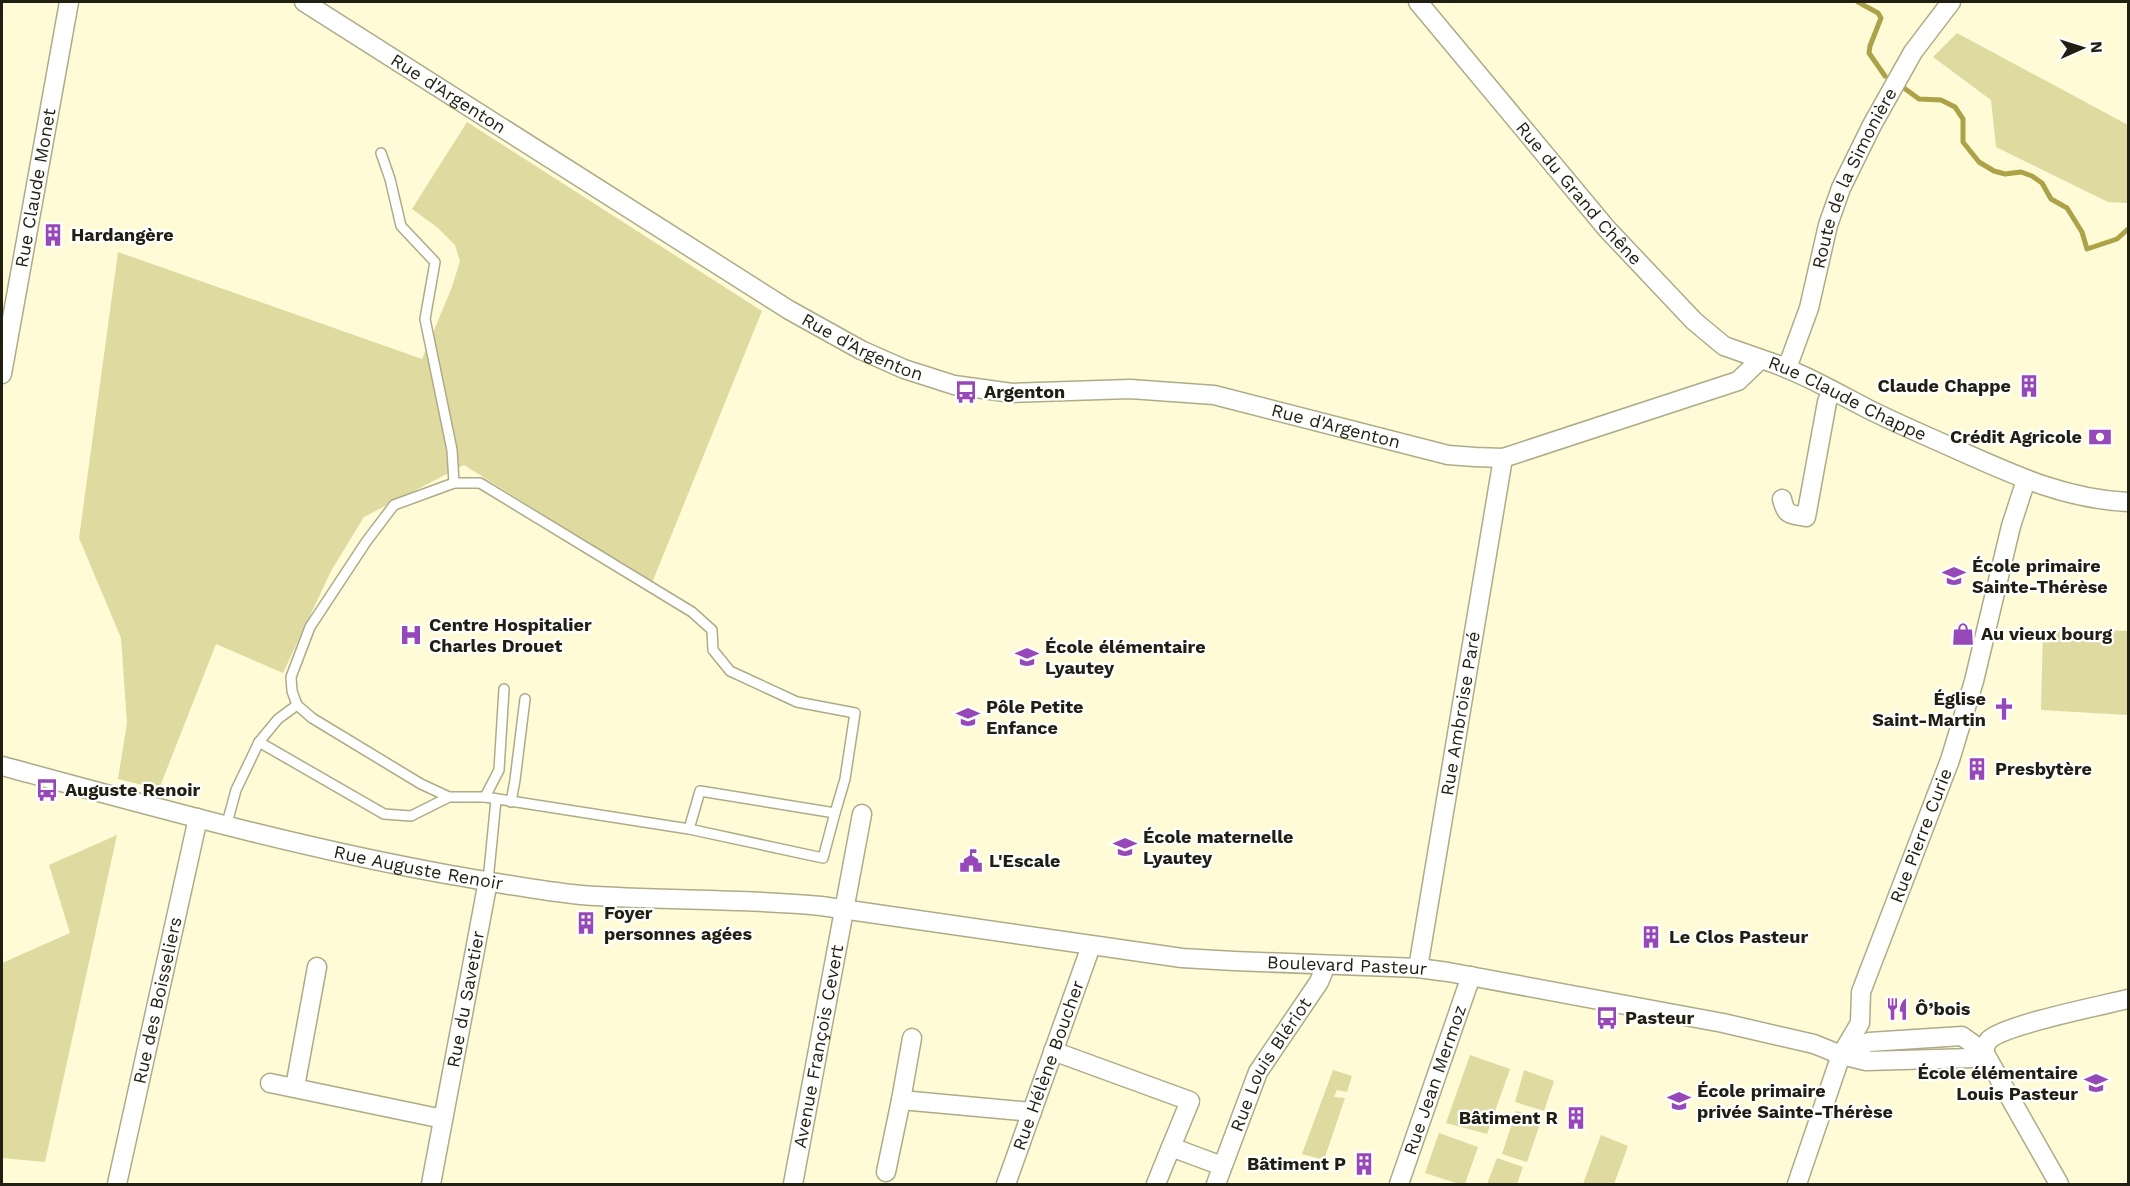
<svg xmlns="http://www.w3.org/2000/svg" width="2130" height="1186" font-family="'Work Sans',sans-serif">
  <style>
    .green { fill: #dfdaa0 }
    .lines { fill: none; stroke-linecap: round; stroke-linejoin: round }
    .stream { stroke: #aca349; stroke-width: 5 }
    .lane-casing { stroke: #aeab88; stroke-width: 12 }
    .street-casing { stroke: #aeab88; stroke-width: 21 }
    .lane { stroke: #fff; stroke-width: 9 }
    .street { stroke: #fff; stroke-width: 18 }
    .labels { text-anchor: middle; stroke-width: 4.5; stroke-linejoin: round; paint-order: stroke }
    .street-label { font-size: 18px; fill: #201f12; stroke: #fff }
    .poi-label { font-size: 18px; font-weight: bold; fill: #201f12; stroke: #fff; text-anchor: start }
  </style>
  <rect width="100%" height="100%" fill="#fefbd6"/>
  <!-- green -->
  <g class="green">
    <path d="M1957,33L2128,125V203L2108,202L1996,147L1991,100L1933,57Z"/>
    <path d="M467,122L762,311L652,583L464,465L364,517L331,571L283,673L216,644L159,789L118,779L127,723L121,638L79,538L118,252L422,359L452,287L460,261L455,245L438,228L412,209Z"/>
    <path d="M2092,630L2128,631V715L2041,710L2043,631Z"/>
    <path d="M117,835L45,1162L2,1158V963L70,933L49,865Z"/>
    <path d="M1470,1055L1510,1069L1487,1134L1446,1123Z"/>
    <path d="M1333,1070L1352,1076L1347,1092L1337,1090L1334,1097L1345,1098L1324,1160L1302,1154Z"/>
    <path d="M1524,1070L1554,1081L1544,1111L1515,1102Z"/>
    <path d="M1516,1111L1542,1118L1527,1162L1502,1154Z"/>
    <path d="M1439,1133L1478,1147L1465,1184H1459L1425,1173Z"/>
    <path d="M1601,1135L1628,1146L1614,1184H1583Z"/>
    <path d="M1497,1158L1523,1167L1517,1184H1487Z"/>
  </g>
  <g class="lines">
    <!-- stream -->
    <g class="stream">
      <path d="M1858,2L1878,13L1881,18L1870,46L1869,53L1885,76"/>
      <path d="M1904,88L1919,99L1941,100L1955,107L1963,119V142L1979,162L1994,171L2005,174L2021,172L2032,176L2042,183L2051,199L2067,208L2082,232L2087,249L2117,239L2128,229"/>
    </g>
    <!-- lane casing -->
    <g class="lane-casing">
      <g id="lane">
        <path d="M381,153L390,179L401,226L435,262L425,319L452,450L454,483H480L692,612L712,630L713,650L730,671L797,702L855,713L845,779L835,813"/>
        <path d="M297,705L292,691L291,677L310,627L366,542L394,505L454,483"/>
        <path d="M449,797L411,816L384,814L259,742L278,719L297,705L312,718L421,784L449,797H485L689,829L823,858L835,813L700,791L689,829"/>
        <path d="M485,797L499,770L504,689"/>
        <path d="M511,802L515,780L525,699"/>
        <path d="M226,827L236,790L259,742"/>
        <path d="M488,881L496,800"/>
      </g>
    </g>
    <!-- street casing -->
    <g class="street-casing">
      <g id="street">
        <path id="s1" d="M304,2L789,310L861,350L904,369L954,385L1012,393L1130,389L1214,395L1448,455L1475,457L1503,458L1738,381L1761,359C1799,371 1833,391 1868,409C1898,424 1929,437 1960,451C2016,476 2066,499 2128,502"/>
        <path id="s2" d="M1418,2L1607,229L1694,321L1724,346L1761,359"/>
        <path id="s3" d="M1785,367L1790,360L1809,308L1828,225L1841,188L1872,125L1913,52L1951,2"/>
        <path id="s4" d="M2,374L69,2"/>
        <path d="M1782,499C1786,516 1790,514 1806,517L1827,402L1832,390"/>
        <path id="s5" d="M2,766C151,806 299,848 451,875C494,882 538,891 581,895C661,901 741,898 821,906L1182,958L1234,961L1418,968L1448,972L1723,1023L1814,1044L1841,1055L1866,1061L1973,1058L1984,1052C1985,1048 1986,1043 1989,1040C2003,1025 2104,1005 2128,999"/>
        <path id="s6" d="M1418,968L1503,458"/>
        <path d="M1053,1051L1190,1101L1171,1147"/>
        <path d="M1841,1055L1869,1042L1962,1036L1984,1052L2059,1184"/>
        <path d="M270,1083L443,1119"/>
        <path d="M295,1087L317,967"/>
        <path d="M901,1100L1032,1112"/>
        <path d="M886,1172L901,1100L912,1038"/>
        <path id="s7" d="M117,1184L198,818"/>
        <path id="s8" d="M431,1184L488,881"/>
        <path id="s9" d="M793,1184L862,814"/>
        <path id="s10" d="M1006,1184L1091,946"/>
        <path d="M1156,1184L1171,1147L1222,1166"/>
        <path id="s11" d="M1216,1184L1258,1072L1319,982L1326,965"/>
        <path id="s12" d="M1399,1184L1471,976"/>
        <path id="s13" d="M1797,1184L1841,1055L1860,1023L1861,992L1950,760L1974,681L2011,526L2026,480"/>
      </g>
    </g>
    <!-- lane -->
    <use href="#lane" class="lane"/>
    <!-- street -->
    <use href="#street" class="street"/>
  </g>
  <!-- icons -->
  <defs>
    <g id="building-bare" transform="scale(1.8)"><path d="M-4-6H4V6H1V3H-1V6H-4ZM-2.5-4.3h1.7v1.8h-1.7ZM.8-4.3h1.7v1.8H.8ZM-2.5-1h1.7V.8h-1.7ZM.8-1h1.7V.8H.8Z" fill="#9648b9" stroke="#fff" stroke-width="2.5" paint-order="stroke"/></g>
    <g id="bus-bare" transform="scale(1.8)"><path d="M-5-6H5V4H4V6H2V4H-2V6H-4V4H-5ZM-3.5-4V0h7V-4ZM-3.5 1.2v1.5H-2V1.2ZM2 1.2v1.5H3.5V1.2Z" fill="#9648b9" stroke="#fff" stroke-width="2.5" paint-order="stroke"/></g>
    <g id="bank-bare" transform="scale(1.8)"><path d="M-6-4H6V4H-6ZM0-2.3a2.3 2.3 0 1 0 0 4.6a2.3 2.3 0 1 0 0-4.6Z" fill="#9648b9" stroke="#fff" stroke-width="2.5" paint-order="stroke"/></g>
    <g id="school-bare" transform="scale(1.8)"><path d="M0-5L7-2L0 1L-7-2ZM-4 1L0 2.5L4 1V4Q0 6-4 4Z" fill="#9648b9" stroke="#fff" stroke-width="2.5" paint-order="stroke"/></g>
    <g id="shop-bare" transform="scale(1.8)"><path d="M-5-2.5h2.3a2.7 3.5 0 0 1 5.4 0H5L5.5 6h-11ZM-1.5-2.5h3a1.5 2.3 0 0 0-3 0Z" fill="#9648b9" stroke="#fff" stroke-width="2.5" paint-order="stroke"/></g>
    <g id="hospital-bare" transform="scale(1.8)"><path d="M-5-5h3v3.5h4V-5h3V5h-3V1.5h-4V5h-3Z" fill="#9648b9" stroke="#fff" stroke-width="2.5" paint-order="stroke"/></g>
    <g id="church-bare" transform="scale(1.8)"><path d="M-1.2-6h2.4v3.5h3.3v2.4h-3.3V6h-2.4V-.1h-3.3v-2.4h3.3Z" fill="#9648b9" stroke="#fff" stroke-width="2.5" paint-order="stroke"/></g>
    <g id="civic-bare" transform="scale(1.8)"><path d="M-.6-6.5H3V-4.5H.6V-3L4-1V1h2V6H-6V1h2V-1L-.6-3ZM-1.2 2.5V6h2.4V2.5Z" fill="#9648b9" stroke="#fff" stroke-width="2.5" paint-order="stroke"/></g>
    <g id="restaurant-bare" transform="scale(1.8)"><path d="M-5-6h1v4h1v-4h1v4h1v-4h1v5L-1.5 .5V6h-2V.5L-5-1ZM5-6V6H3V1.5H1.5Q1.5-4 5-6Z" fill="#9648b9" stroke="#fff" stroke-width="2.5" paint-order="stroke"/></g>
  </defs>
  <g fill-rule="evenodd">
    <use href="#building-bare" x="53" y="235"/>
    <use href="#building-bare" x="2029" y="386"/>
    <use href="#bus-bare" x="966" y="392"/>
    <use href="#bank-bare" x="2100" y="437"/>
    <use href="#school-bare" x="1954" y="576"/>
    <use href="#shop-bare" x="1963" y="634"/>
    <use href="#hospital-bare" x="411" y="635"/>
    <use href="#school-bare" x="1027" y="657"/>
    <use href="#church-bare" x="2004" y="709"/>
    <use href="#school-bare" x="968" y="717"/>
    <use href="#building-bare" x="1977" y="769"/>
    <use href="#bus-bare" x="47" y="790"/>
    <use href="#school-bare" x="1125" y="847"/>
    <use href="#civic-bare" x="971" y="861"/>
    <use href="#building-bare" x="586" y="923"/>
    <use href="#building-bare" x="1651" y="937"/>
    <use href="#restaurant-bare" x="1897" y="1009"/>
    <use href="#bus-bare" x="1607" y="1018"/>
    <use href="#school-bare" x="2096" y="1083"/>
    <use href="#school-bare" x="1679" y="1101"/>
    <use href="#building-bare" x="1576" y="1118"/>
    <use href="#building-bare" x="1364" y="1164"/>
  </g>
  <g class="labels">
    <!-- street labels -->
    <g class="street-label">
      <text dy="6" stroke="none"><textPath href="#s1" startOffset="171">Rue d'Argenton</textPath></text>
      <text dy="6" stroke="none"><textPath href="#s3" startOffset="202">Route de la Simonière</textPath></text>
      <text dy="6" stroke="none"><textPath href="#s4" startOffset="189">Rue Claude Monet</textPath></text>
      <text dy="6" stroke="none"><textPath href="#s2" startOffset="250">Rue du Grand Chêne</textPath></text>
      <text dy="6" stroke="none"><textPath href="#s1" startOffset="657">Rue d'Argenton</textPath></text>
      <text dy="6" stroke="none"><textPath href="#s1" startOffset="1688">Rue Claude Chappe</textPath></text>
      <text dy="6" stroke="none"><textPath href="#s1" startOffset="1143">Rue d'Argenton</textPath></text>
      <text dy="6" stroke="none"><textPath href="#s6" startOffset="258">Rue Ambroise Paré</textPath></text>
      <text dy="6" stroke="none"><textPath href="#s13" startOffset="372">Rue Pierre Curie</textPath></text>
      <text dy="6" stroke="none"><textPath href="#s5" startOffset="429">Rue Auguste Renoir</textPath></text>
      <text dy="6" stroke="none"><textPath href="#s5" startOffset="1364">Boulevard Pasteur</textPath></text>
      <text dy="6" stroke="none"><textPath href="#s8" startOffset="188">Rue du Savetier</textPath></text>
      <text dy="6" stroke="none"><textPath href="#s7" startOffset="188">Rue des Boisseliers</textPath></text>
      <text dy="6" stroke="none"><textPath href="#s9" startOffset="140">Avenue François Cevert</textPath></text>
      <text dy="6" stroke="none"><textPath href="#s10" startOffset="126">Rue Hélène Boucher</textPath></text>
      <text dy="6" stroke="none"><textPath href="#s11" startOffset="132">Rue Louis Blériot</textPath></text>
      <text dy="6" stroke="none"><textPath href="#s12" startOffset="110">Rue Jean Mermoz</textPath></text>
    </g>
    <!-- poi labels -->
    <g class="poi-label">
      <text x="71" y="241">Hardangère</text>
      <text x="2011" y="392" text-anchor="end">Claude Chappe</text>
      <text x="984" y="398">Argenton</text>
      <text x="2082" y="443" text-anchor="end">Crédit Agricole</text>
      <text x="1972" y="572">École primaire<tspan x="1972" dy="21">Sainte-Thérèse</tspan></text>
      <text x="429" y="631">Centre Hospitalier<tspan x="429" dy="21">Charles Drouet</tspan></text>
      <text x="1981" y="640">Au vieux bourg</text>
      <text x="1045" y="653">École élémentaire<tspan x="1045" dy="21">Lyautey</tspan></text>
      <text x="1986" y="705" text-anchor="end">Église<tspan x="1986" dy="21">Saint-Martin</tspan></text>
      <text x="986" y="713">Pôle Petite<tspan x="986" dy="21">Enfance</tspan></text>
      <text x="1995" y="775">Presbytère</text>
      <text x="65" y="796">Auguste Renoir</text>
      <text x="1143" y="843">École maternelle<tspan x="1143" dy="21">Lyautey</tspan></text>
      <text x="989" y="867">L'Escale</text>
      <text x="604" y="919">Foyer<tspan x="604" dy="21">personnes agées</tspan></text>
      <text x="1669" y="943">Le Clos Pasteur</text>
      <text x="1915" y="1015">Ô’bois</text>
      <text x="1625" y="1024">Pasteur</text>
      <text x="2078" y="1079" text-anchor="end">École élémentaire<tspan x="2078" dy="21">Louis Pasteur</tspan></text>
      <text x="1697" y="1097">École primaire<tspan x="1697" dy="21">privée Sainte-Thérèse</tspan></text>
      <text x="1558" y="1124" text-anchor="end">Bâtiment R</text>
      <text x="1346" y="1170" text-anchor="end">Bâtiment P</text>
    </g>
  </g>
  <!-- border -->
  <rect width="2130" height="1186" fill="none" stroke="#201f12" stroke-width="6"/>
  <!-- north arrow -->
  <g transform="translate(2082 48) rotate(87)" stroke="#ffffff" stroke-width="4.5" paint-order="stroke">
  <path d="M0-4.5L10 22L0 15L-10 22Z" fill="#201f12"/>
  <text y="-9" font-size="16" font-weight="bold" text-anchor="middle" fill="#201f12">N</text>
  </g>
</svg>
